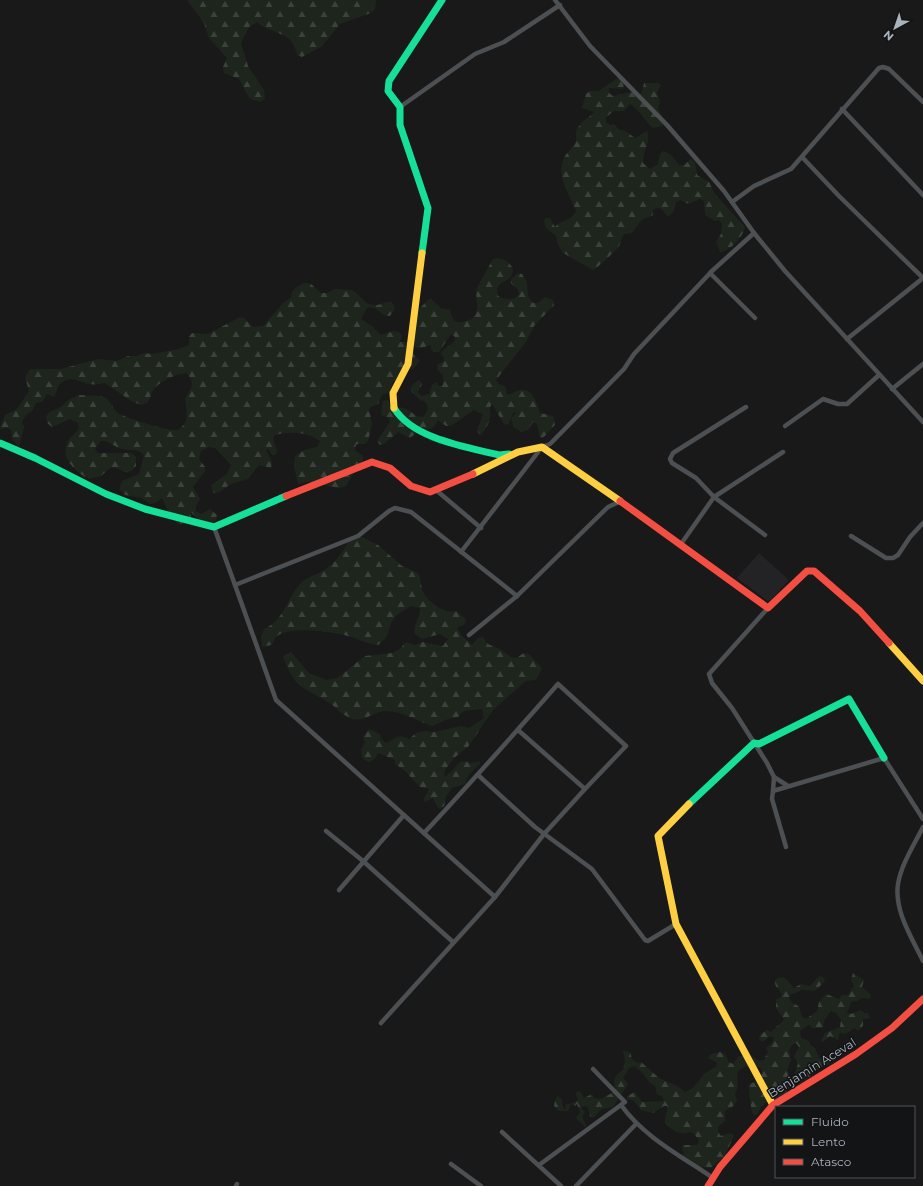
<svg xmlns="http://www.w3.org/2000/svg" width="923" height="1186" font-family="Montserrat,sans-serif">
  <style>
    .built { fill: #232326 }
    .forest { fill: url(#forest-firs) }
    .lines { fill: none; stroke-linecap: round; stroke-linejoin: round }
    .street { stroke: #4d5053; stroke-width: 4.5 }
    .fast { stroke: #16e098; stroke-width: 7 }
    .slow { stroke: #ffcf43; stroke-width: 7 }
    .jam { stroke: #f24e42; stroke-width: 7 }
    .labels { text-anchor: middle; stroke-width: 3; stroke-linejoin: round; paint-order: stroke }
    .street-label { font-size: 12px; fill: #aab2bc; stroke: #131416 }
  </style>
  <defs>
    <pattern id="forest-firs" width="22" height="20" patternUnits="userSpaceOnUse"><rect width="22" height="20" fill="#1d251d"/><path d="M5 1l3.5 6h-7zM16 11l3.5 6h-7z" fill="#3b423c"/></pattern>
  </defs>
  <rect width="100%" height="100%" fill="#19191a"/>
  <!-- built -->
  <path class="built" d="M759,553L789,580L771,600L768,601L737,578Z"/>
  <!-- forest -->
  <g class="forest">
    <path d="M187,0H376L375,9L371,13L340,24L321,47L302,57L297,55C293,30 273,36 257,22L249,27L241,43L248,66L264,90L265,99L260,102L250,99L239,79L224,73L223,67L227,58L209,38L204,23Z"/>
    <path d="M619,77L624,84L623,89L609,88V93L613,96L630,92L638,95L642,92L644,83H658L661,85L657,93L660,101L658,109L664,121L662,126L653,128C644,120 640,110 630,104L624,111H614L606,117V122L610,125L614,124L619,130H624L635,138L647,131C651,141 643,152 643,163L650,169L658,164L660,154L663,151L671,155L679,165H684L691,159L695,162L697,175L709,182L715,194L745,227C743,237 731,251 720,252L716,242L721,234L722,224L719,220L715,221L705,215L704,201L700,199C690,203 690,206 680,200L676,202L674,211L668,217L662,209L658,208L653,210V215C649,218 644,217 641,221C635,227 634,235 624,234C621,238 621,242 619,246C618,249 596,269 593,270L563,253L558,245L556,236C550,230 542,229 545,218H550L555,227C562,219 570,222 576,211C570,194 554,175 565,156C568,151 574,147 576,141C577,135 574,131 579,126C583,120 589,118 594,112L582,108L586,94L590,91H599Z"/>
    <path d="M498,258L507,261L513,268C512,284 503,278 497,288L498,296C505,300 514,301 519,294L518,290L511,283V279L518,273L522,274L527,282L528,296L533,303H538L545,297L553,300L554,305L534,326L526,342L496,380L499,384L505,386L507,395C512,394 515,391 520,390C533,388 537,403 540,413L553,416L555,425L543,438H540L537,424L533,422L528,430L521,432L514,427L511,418L517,412L513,413L508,425L504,424L492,404C488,409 491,412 490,417C490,422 484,432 480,435L477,431L483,414L474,410L451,426H446L438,420L433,428L419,431L410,438L398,432L384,444L380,445L377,441L390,422L389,418L381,415L383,401L388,400L391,408L395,409C408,403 411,417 423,417L428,409L427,404L424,401L420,400L410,390L412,385L419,380L422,384L418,392L421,396L429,394L432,385L436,382L439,386L443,385V376L437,369L438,364L443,362L444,358L441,354L443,350L454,342L455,337L451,334L439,352H434L431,349V345L418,349L412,344L417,311L430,298L441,308L450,310C453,326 459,323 472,319C482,308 474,300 477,288L493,259Z"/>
    <path d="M305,283L311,284L321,293H327L335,289L352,290C361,295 364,306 376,305C382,305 386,301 392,302L395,309L390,316C380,317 378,305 367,308L361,319L372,326L381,335L394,331L399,332L402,336L400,342H409L414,355L420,361L413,369L406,368L392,383L390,392L382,395L378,404L369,408L372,424L368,441L365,444H357L355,447V450L363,456V461L356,469L346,486L339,488L307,482L298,484L294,466L295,456L304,450L317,447L320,441C308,432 290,431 275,435L273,438L277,452L275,455H272L268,449H266L272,462L271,468L259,465L248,479L231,484L219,492L214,493L212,491L211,485L227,474L231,465L215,448L209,447L201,451L199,459L205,467V471L193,487L200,499L196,506V511L201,514L210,509L217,515L216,520L212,523L199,520L190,511L191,518L188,523L179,524L171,518L162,498L155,503L150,504L141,498L125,495L119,489L122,481L139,474L144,455C138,448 131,451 123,449C114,448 110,440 101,441L95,448L97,453H132L136,457V466C125,479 124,468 111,467L101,476L89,479C75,472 59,457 68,441C71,436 76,433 79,429L78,423L70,419L52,427L47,423L46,417L49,412L61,407L68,400L79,395L100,396L106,398C111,402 113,409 118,413C125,418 171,432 178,430C190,422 187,411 185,399C190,390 197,382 186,373C174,375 158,381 152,392C151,394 150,400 147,403L141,405L131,401L105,383C99,384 95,385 89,384C79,382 72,375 61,383C57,386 57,392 54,397L47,394L42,402L36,403L32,411L26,415L22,422L24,427L19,447L12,439L11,430L7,428L0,429L5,415L17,409L29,391L25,377L30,369H61L98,359L116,361L128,356H137L144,353L152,354L179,349L189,345V337L192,333L208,334L240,317L244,318L253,327L263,326L284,302L291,298C290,291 298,285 305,283Z"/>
    <path d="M360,536L378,545L402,566L418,573C422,580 420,589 425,595C431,604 445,614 456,611L466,619L465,624L457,628L462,636L472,645L478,638L483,637L488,644L500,649L511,657L516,658L524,653L529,654L542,668L536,680L526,681L493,710L468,747L454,758L445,770L444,777L450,773L460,762L464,761L471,763L480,761V764L469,774L465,784L452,788L446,796L444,806L440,809L438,808L433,798L425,802L424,798L429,789L420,787L404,770L395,764V760L378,753L375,759L369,762L362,758L361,750L365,742L363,737L369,729L380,734L381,739L386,743C397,738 398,733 409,739L416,733L425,731L434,732L461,726L469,728L484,718L482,709L464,711L458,717L448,719L432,726C418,721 403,712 388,711C375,710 363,724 350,718C342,715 335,706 328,702C300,685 295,689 283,656L291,652L309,673L327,680L337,678L365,656L392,653L400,649L406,642L415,645L423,642L443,646L448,639L440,634L422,639L414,633C414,623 420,618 420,608L411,606C406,609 399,613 395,617C386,628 393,634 378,645C367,644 359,639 348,636C333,632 289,625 276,637C274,639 273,643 271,645L262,647L261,637L264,629C285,620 286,599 300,584C307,576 318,575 326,569C337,562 344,549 351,538Z"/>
    <path d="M853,973L864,980L862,987L871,995L870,999L861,998L857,1001L851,1002L847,1013L851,1014L861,1010L864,1013H868L870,1018L863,1019V1026L858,1031L854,1028L846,1034L840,1033L838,1040L830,1036L823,1042L821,1041L825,1033L840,1027L841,1020L836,1013L830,1011L824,1021L823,1028H812L809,1025L800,1031L801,1038L809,1041L811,1045L815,1048L819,1058H826L830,1062L829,1064L825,1066L823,1065C818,1072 808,1077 801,1083L798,1082L795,1073L798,1063L794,1057L799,1047L796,1043L792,1045L789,1051L791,1060L787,1070C795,1089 788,1092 772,1103L768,1101L761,1107L757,1115L753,1114C751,1111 748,1087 749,1084L761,1080L762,1071L759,1067L750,1068L746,1066C735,1071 737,1075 738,1085C738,1088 735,1092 735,1095L737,1099C734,1108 731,1107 725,1111V1121L718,1127V1132L721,1136L730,1133L734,1135L725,1156L711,1168L707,1167L701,1168L682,1157L684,1153L682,1149L683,1145H697L699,1140L693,1133L689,1132C682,1136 667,1129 665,1121C664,1115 669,1112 667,1106H664L653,1113L641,1110L634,1101L627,1099V1096L635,1092L642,1102L664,1101L662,1096L657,1095L655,1086C646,1082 645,1072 636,1068V1066L629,1068L623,1078L628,1084L613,1107L602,1109L593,1118L590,1116L588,1107L584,1106L581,1108L585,1112L582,1116L586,1125L585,1127L576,1118L580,1112L577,1104L575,1106L571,1104L568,1111H559L554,1106L555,1100L558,1096L562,1099V1103L564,1109H566L565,1105L576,1102L578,1099L576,1095L577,1091L581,1092L584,1098L592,1094L594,1098L600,1099L614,1092C617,1087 612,1081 616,1076C618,1073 621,1072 623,1070L625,1061L623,1051L630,1052L632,1059L637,1063L641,1062L659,1078L677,1086L685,1092L693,1088L705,1073L717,1066L716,1062L708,1058L711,1054L720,1052L725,1054L729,1062L733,1064L738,1057L751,1056L759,1061L764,1060L768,1052L766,1048L773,1042V1037H769L762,1042L759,1039L760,1035L767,1030L771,1032L784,1020L776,1008V999L780,998L782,994C778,988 773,986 776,979C786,974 788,982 794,988L801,984L810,986L819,976L823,977L825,981L815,991L802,990L790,995C788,1004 794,1002 799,1007L802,1017L806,1019L817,1011L819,1002L826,994L839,999L842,995H848L854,986L851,980Z"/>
  </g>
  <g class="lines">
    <!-- street -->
    <g class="street">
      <path d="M555,0L590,46L667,125L724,191L754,233L785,271L923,422"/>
      <path d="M400,107L475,54L504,42L560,5"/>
      <path d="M842,109L923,195"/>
      <path d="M802,157L839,196L923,278"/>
      <path d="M732,202L754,186L791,169L879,68L883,67L889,69L923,102"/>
      <path d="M710,273L755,318"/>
      <path d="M847,339L923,278"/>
      <path d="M892,389L923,364"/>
      <path d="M746,407L673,453L670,459L672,463L696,478L714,497L765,535"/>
      <path d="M785,426L823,399L838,404H847L879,375"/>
      <path d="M436,490L481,528"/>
      <path d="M214,527L235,585"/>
      <path d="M851,536L886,558H893L898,555L910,537L923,523"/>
      <path d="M681,544L714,497L783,452"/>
      <path d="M461,552L542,447L550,444L624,369L634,354L712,271L754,233"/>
      <path d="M768,608L709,674L712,683L732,708L767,763L774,777L773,791L884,758L923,819"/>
      <path d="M469,635L517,596L608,507L621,501"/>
      <path d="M478,775L535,827L592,869L645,940L648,941L676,924"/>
      <path d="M774,777L788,786"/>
      <path d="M773,791L772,799L786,847"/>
      <path d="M923,827C914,845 901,865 898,884C894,911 912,938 923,961"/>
      <path d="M326,831L363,861L453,942"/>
      <path d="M424,833C470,784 514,734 558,684L626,746L585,789L518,730"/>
      <path d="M339,890L404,815"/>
      <path d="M495,897L276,700L235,585L358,536L389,511L395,508L411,512L517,596"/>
      <path d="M381,1023L495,897L544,834L585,789"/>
      <path d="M621,1105C644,1137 681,1156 713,1178"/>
      <path d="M502,1132L561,1186"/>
      <path d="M451,1164L481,1186"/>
      <path d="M539,1165L625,1102L593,1069"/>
      <path d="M236,1186L237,1184"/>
      <path d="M576,1186L636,1124"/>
    </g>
    <!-- fast -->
    <g class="fast">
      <path d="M422,253L428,208L400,125V107L388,91L389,81L442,0"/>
      <path d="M394,408C413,439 466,447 499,455L509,454"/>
      <path d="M0,443L35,458L106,494L145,509L214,527L286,496"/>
      <path d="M689,804L754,743L759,744L849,699L884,758"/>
    </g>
    <!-- slow -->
    <g class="slow">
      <path d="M394,408L393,393L408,364L422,253"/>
      <path d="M473,474L518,452L542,447L620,501"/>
      <path d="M889,643L923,681"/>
      <path d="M689,804L658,836L676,924L773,1105"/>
    </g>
    <!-- jam -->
    <g class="jam">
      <path d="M286,496L372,462L390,468L411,486L430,492L473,474"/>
      <path d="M620,501L768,608L807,571H814L860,611L889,643"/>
      <path d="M708,1186L720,1167L773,1105L856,1054L892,1028L923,999"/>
    </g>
  </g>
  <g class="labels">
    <!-- street labels -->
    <g class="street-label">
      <text transform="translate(812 1068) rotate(-32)" y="4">Benjamín Aceval</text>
    </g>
  </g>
  <!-- legend -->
  <rect x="775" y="1106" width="140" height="72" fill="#131416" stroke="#4f5358"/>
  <rect x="783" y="1119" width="20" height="6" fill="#16e098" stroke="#4f5358"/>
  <text x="811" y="1126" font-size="12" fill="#aab2bc">Fluido</text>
  <rect x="783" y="1139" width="20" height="6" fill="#ffcf43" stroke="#4f5358"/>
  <text x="811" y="1146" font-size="12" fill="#aab2bc">Lento</text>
  <rect x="783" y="1159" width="20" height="6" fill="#f24e42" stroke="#4f5358"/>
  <text x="811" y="1166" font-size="12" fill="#aab2bc">Atasco</text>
  <!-- north arrow -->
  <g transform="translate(895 28) rotate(220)" stroke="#131416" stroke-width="3" paint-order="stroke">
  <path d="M0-3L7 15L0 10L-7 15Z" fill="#aab2bc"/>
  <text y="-6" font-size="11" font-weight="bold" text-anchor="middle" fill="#aab2bc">N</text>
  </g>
</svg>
